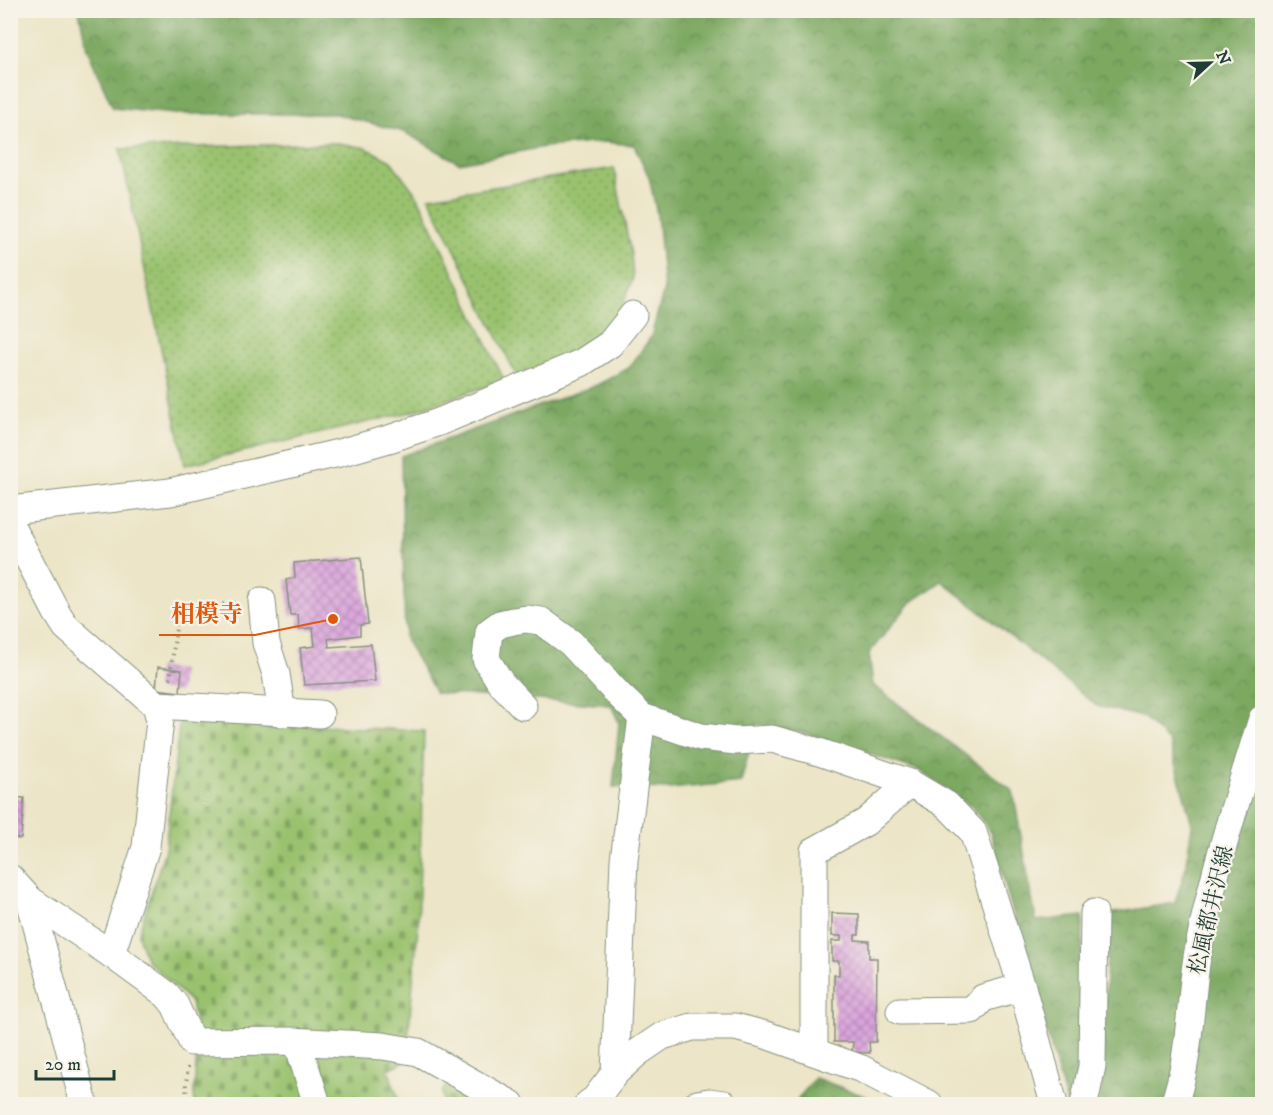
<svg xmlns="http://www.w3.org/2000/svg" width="1273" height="1115" font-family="'IM FELL DW Pica','Noto Serif JP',serif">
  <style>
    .forest { fill: url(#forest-crowns); stroke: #4d724a; stroke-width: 1.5 }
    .cemetery { fill: url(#cemetery-stones); stroke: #5c8051; stroke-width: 1.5 }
    .park { fill: url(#park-dots); stroke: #5c8051; stroke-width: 1.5 }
    .building { fill: url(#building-cross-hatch) }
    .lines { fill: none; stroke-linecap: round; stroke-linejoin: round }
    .minor-casing { stroke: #86917e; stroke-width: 29 }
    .path { stroke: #86917e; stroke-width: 4; stroke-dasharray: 1.5 4.5; stroke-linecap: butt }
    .minor { stroke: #fff; stroke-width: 27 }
    .labels { text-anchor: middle; stroke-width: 4.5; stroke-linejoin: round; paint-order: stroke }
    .street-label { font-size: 22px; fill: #1f3d34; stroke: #f7f3e8 }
    .leader { fill: none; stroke: #de580e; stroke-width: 2 }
    .callout-dot { fill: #de580e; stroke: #f7f3e8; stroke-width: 2 }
    .callout-label { font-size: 24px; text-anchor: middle; font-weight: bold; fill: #de580e; stroke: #f7f3e8; stroke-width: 4.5; stroke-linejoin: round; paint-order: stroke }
  </style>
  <defs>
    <pattern id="forest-crowns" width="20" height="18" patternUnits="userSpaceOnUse" patternTransform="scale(1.5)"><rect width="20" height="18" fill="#7ba861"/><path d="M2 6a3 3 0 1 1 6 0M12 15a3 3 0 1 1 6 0" fill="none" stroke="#648a51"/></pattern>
    <pattern id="cemetery-stones" width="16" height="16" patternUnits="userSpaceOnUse" patternTransform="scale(1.5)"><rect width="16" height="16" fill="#9ac26e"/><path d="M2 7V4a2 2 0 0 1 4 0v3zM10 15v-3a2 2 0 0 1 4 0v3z" fill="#7d9f5b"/></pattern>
    <pattern id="park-dots" width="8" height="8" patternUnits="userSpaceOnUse" patternTransform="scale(1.5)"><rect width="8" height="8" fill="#9ac26e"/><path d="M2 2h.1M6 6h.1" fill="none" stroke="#7d9f5b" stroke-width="1.8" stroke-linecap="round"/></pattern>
    <pattern id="building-cross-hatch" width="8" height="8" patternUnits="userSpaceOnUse" patternTransform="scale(1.5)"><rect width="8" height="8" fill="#daa4dc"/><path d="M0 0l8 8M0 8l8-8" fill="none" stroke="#b087b3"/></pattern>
  </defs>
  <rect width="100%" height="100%" fill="#f7f3e8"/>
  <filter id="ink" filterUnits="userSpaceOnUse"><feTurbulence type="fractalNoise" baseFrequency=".0167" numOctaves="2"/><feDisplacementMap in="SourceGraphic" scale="12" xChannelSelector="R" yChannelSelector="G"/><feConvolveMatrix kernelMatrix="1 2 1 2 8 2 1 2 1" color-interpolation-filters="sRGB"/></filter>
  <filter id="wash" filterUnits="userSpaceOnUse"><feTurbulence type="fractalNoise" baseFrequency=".008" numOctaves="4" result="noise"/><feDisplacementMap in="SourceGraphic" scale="24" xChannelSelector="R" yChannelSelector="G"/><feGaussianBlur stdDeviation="1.35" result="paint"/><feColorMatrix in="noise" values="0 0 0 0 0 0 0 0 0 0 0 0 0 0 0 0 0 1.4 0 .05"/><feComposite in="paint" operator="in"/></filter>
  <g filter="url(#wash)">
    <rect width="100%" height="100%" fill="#ece5c7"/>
    <!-- forest -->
    <g class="forest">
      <path d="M79,11H1262V1104H1097L1101,1094L1109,914L1175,903L1186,867L1192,824L1169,742L1143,717L1097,706L942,581L909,604L869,653L873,685L1013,791L1036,921L1083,916L1080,1070L1072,1104H1067L990,831L972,807L918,770L802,732L756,724L741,782L669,789L613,787L619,723L611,705L436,693L405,639L401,456L597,385L629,368L651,337L664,289L657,214L649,177L634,145L603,142L544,147L459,163L404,132L336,114H175L113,108L87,49Z"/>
      <path d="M815,1078L886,1104H794Z"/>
    </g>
    <!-- cemetery -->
    <g class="cemetery">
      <path d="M180,719L424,731L418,926L406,1061L388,1069L400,1104H195L194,1094L198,1036L191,1002L146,959L138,935L165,850Z"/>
      <path d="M449,1080L495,1104H438L444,1102L442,1093Z"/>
    </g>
    <!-- park -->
    <g class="park">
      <path d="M339,143L366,148L391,161L418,197L504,380L411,412L185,465L120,149Z"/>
      <path d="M614,168L631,254L633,278L624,302L608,329L587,348L517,377L429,197Z"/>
    </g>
    <g id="blocks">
      <!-- building -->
      <g class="building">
        <path d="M361,557L368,624L360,625V635L328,639L329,647L371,644L375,681L304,685L300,648L315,646L313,628L299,629L298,615H290L286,580L295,578L294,563Z"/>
        <path d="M158,667L182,670L180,692L156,689Z"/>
        <path d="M10,797L24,798L21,839L10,838Z"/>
        <path d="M832,913L859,914V935H855V940L869,941V958H877L876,1042H869L870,1053L852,1052L853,1042H834V975H839V961H832V941H841V936H832Z"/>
      </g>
    </g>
  </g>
  <g filter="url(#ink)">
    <use href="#blocks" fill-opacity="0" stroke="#86917e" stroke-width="1.5"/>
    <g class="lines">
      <!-- minor casing -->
      <g class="minor-casing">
        <g id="minor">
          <path d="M10,510L170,492L339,453L392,438L439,422L581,363L610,344L633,315"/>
          <path d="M10,524L57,613L66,627L156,705L160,720L146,847L111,954"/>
          <path d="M262,601L266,643L276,674L282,713"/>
          <path d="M156,705L320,714"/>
          <path d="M523,706L501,683L486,659L489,632L500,624L513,621L526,619L541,621L571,643L618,694L642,717L701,737L736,741L772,739L819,752L910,783L947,805L973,832L1022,987L1054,1104"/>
          <path d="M10,878L30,900L111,954L167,995L175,1005L192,1042L290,1041L383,1046L418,1052L511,1104"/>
          <path d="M30,900L84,1104"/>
          <path d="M900,1011L972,1010L983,998L1022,987"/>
          <path d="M297,1041L317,1104"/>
          <path d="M814,1052V851L866,822L910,783"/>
          <path d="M615,1073L624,860L642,717"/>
          <path d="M588,1104L595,1099L615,1073L637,1053L662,1036L692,1027H735L766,1035L862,1069L929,1104"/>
          <path d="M697,1104L709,1102L724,1104"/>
          <path d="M1084,1104L1092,1066L1094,913"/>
          <path d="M1174,1104C1191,1056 1189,1002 1198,951C1213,872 1238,795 1262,719"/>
        </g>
      </g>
      <!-- path -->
      <g class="path">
        <path d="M170,679L178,611L180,609L236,603"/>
        <path d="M187,1104L186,1085L188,1067"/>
      </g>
      <!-- minor -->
      <use href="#minor" class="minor"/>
    </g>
  </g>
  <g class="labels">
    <!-- street labels -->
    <g class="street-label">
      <text transform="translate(1210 910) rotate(-77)" y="8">松風都井沢線</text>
    </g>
  </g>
  <!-- callouts -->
  <path class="leader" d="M333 619L255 635H159"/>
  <circle class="callout-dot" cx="333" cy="619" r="6"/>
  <g class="callout-label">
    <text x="207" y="622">相模寺</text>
  </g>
  <!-- margin -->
  <rect width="1273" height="1115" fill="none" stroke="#f7f3e8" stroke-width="36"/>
  <!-- north arrow -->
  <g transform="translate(1210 63) rotate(68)" stroke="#f7f3e8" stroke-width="4.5" paint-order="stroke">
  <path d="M0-4.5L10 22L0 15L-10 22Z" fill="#1f3d34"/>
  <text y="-9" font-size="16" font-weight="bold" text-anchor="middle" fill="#1f3d34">N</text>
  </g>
  <!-- scale -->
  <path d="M36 1070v9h78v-9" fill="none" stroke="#1f3d34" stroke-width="3"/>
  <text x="45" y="1070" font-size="18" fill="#1f3d34" stroke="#f7f3e8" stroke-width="4.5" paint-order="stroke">20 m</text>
</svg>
